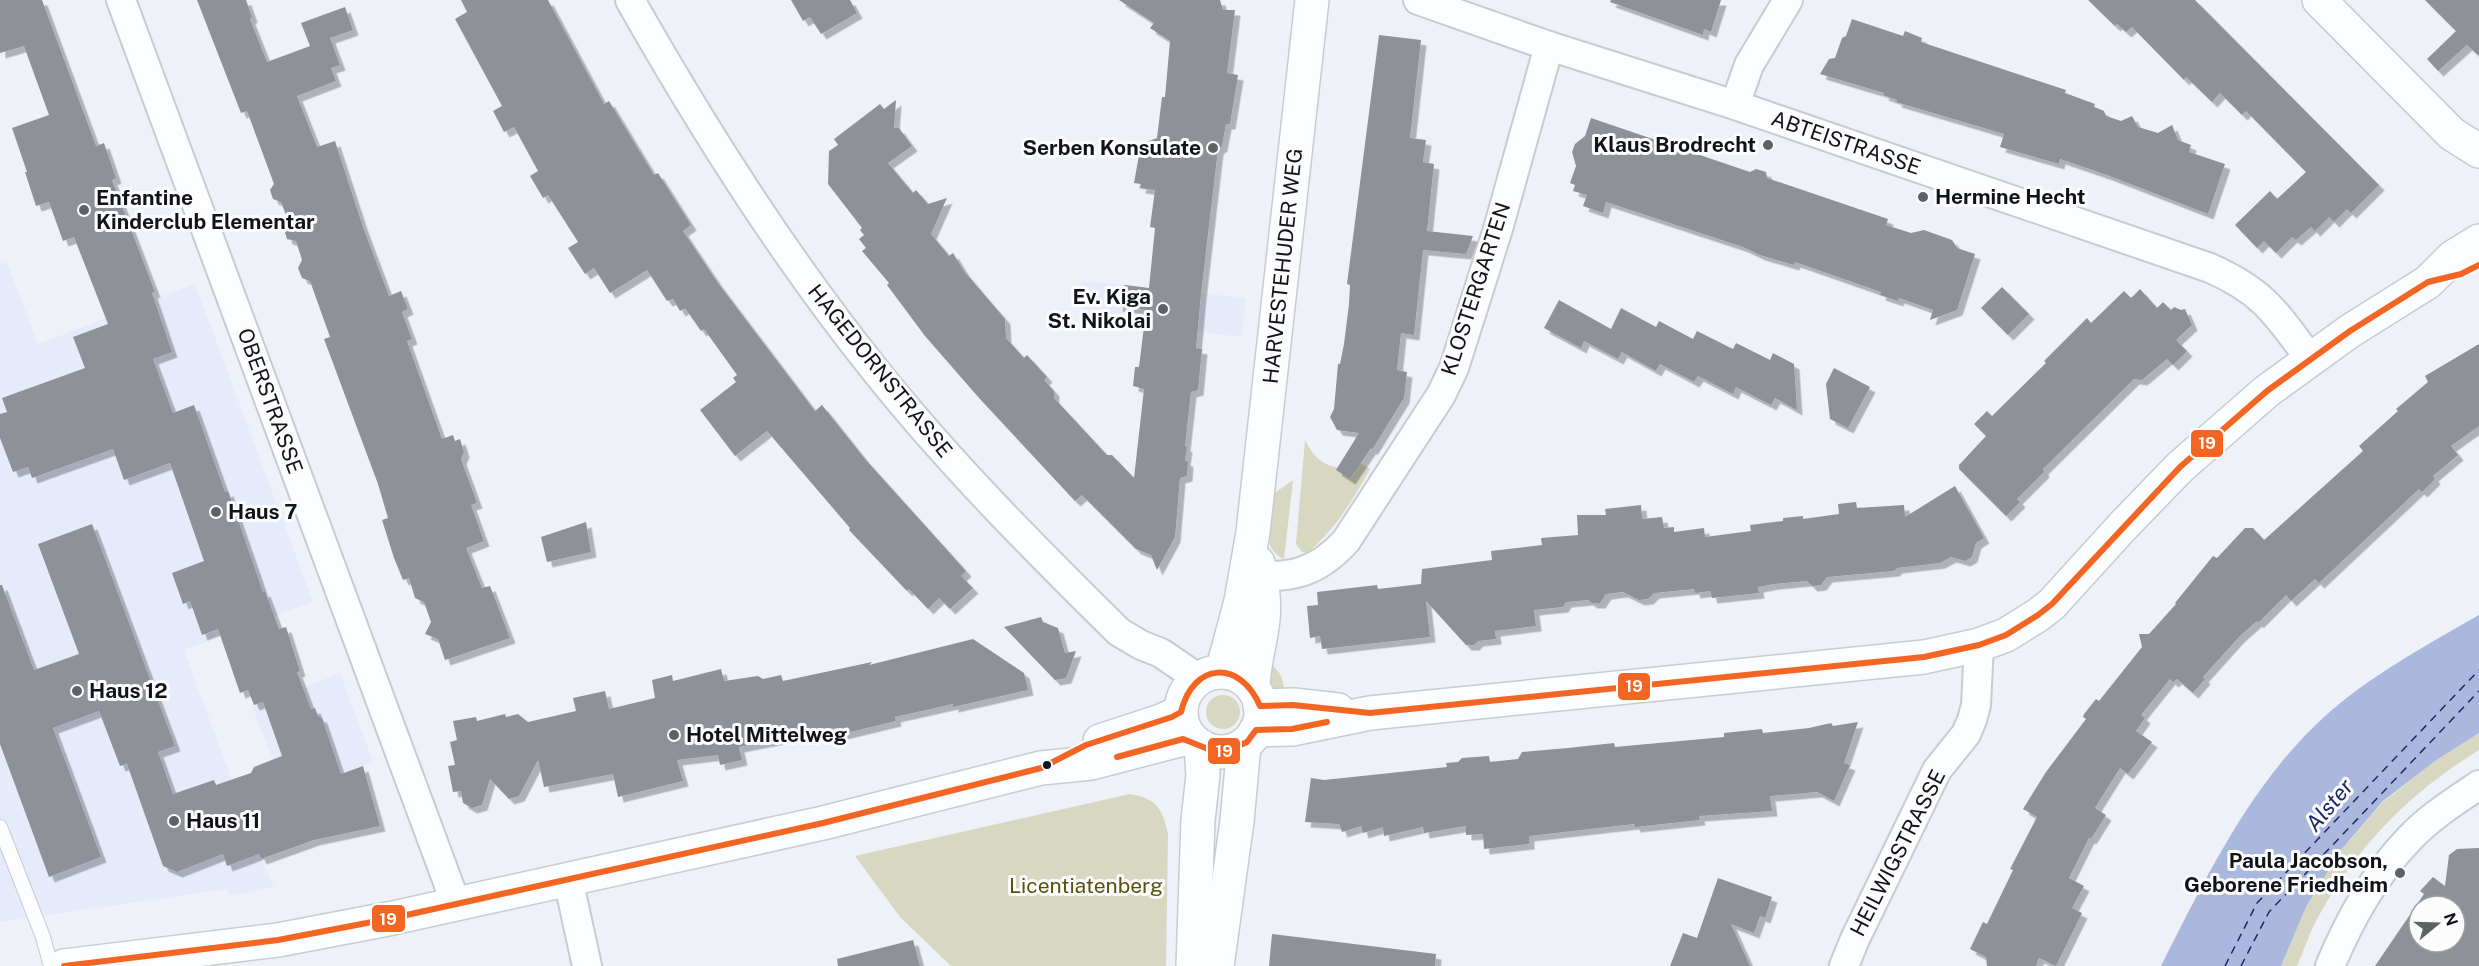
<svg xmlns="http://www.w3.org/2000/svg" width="2479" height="966" font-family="'Public Sans',sans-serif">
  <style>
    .built { fill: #e5ebfb }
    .green { fill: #d7d7c2 }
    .water { fill: #abb8de }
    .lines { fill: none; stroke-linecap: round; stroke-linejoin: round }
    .ferry { stroke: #1d2966; stroke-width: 1.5; stroke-dasharray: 8 6; stroke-linecap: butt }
    .building { fill: #8e9198; fill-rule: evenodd; filter: url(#shadow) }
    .service-casing { stroke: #c8cbd2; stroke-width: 16 }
    .minor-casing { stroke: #c8cbd2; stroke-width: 32 }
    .tertiary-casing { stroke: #c8cbd2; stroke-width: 36 }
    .secondary-casing { stroke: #c8cbd2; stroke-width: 36 }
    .service { stroke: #fcfdfe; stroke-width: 14 }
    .minor { stroke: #fcfdfe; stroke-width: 28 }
    .tertiary { stroke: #fcfdfe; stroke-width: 33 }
    .secondary { stroke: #fcfdfe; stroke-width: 33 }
    .bus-1-casing { stroke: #fcfcfc; stroke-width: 10 }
    .bus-1 { stroke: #f26522; stroke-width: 6 }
    .poi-dot { fill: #5e6168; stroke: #fcfcfc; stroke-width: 2 }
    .bus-dot { fill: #10131a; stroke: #fcfcfc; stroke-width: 2 }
    .labels { text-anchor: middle; stroke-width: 6; stroke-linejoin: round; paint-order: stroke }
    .street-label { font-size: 21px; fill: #10131a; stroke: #fcfcfc }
    .poi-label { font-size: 21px; font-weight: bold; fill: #10131a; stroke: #fcfcfc; text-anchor: start }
    .park-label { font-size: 21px; fill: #575209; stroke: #fcfcfc }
    .water-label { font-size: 22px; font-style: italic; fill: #1d2966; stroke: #fcfcfc }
    .line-badge { stroke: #fcfcfc; stroke-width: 2 }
    .badge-label { font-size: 16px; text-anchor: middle; font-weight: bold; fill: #fff }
  </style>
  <defs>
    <filter id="shadow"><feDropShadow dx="5.5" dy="5.5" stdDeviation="0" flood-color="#0004"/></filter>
  </defs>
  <rect width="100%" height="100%" fill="#eef1f8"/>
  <!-- built -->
  <g class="built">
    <path d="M7,262L38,344L195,284L313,602L184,650L261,859L274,887L230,896L227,889L0,922V265Z"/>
    <path d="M1083,281L1246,298L1242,337L1086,319L1074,290Z"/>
    <path d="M340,673L373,762L304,787L295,818L252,706L303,688Z"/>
  </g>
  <!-- green -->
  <g class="green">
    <path d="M1305,440C1317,465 1334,473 1360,463L1370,469C1352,501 1335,530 1307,553L1302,552L1296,544Z"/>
    <path d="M1293,480L1284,559C1259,548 1270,517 1272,495Z"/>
    <path d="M1269,661L1281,675L1285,692L1271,690L1267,686Z"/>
    <circle cx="1223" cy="712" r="17"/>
    <path d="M2479,733V750C2411,792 2361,842 2321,912C2311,928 2305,948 2297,966H2281L2306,907L2341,850L2383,802L2438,759Z"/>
    <path d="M1130,794C1157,799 1162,808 1168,834L1166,966H951L900,917L855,856Z"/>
  </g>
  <!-- water -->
  <path class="water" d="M2479,615V733L2438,759L2383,801L2341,850L2306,907L2281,966H2161C2206,878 2249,786 2323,718C2369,676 2425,646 2479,615Z"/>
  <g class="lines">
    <!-- ferry -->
    <g class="ferry">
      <path d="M2225,966L2257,903L2479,670"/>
      <path d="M2241,966L2269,912L2479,691"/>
    </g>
  </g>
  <!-- building -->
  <g class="building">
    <path d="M0,0H42L96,146L104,143L116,178L112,180L155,292L152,293L172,352L153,359L173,413L194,405L225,492L228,491L263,592L265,591L279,629L286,627L300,671L297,672L311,709L315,708L318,716L322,718L341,774L363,766L380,826L314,840L261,859L259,854L227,866L223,854L177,872L163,866L127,764L120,766L99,711L53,728L101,857L49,877L0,744V585H2L34,670L79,654L38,544L92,524L175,746L158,752L173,794L214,780L216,785L251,773L254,767L282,756L263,702L254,705L248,690L240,693L218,629L202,635L190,601L183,604L172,573L204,561L170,463L124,480L113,449L32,478L28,467L13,472L0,438V414L7,412L2,398L85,368L73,337L108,324L74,237L63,241L49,202L36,206L25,172H27L12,128L49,115L24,46L0,53Z"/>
    <path d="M197,0H246L252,17L250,19L267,62L310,46L301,23L345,7L353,30L330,38L340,65L331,68L336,81L297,96L317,147L335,141L363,227L389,296L401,291L408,309L402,312L412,339L407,341L442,439L453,435L455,441L460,439L464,452L461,459L477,503L471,505L484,541L466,548L482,588L490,586L510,638L445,660L438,639L425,634L431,622L424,602L415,598L409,578L403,580L394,558L382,520L388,518L378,484L324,339L330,337L310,281L302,278L298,268L302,260L296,241L287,239L284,229L289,223L281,202L273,199L270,190L274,184L247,111L241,113Z"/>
    <path d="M461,0H548L604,104L609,101L654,175L658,173L691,225L683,231L718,283L815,411L822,405L865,459L966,571L961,576L973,588L950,609L939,598L928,609L909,589L907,591L849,530L850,528L767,431L735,456L700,410L736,382L733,378L737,375L704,329L701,331L685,308L680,311L673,299L667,301L647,270L610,293L594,268L585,274L568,248L578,242L548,195L543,198L530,176L538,171L514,127L504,132L493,111L502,106L455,19L467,12Z"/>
    <path d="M791,0H850L857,13L821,34L810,17L803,21Z"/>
    <path d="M1119,0H1220L1223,10H1235L1227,73L1238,75L1230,124H1226L1222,146L1218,149L1201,294L1196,348L1202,349L1198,390L1191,392L1185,446L1187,447L1185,460L1188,462L1187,476L1180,478L1175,537L1157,570L1151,555L1136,549L1082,495L1075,501L980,399L925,336L887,285L889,283L862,251L866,248L859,239L864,235L860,230L862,228L828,184L829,151L838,145L834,139L880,104L884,109L896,100L894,128H899L912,146L888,163L913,193L916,190L928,204L947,198L931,234L949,256L953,253L964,271L1005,319L1006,338L1024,358L1027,355L1047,377L1044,380L1054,391V398L1107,455H1112L1134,478L1144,389L1133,386L1135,367H1139L1146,310L1117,306L1118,301L1110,294L1125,285L1149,288L1155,228L1150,227L1155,190L1140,188L1141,184L1134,183L1141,144L1157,138L1162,97H1165L1170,41L1150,28L1154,23Z"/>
    <path d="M1611,0H1721L1711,32L1704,29L1703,35L1610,2Z"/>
    <path d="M2088,0H2195L2379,185L2351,213L2347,209L2334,222L2329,217L2315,231L2311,227L2296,240L2292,237L2276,253L2264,241L2257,248L2235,225L2270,191L2277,199L2306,172L2246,111L2242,115L2220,93L2212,102L2186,77L2184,80L2132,27L2126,32L2117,24L2115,26Z"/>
    <path d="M2425,0H2479V56L2467,45L2438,71L2427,59L2456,31Z"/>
    <path d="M1852,19L1903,36L1905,31L1922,38L1921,42L2066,90L2065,93L2095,104L2094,107L2104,111L2106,116L2121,121L2132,116L2138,127L2158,133L2172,125L2178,140L2191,145L2189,152L2225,164L2208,214L2107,175L2060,159L2059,164L2000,147L2004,134L1896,102L1897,100L1883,95L1884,93L1820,74L1829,59L1835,58L1842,38L1846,36Z"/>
    <path d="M1379,35L1421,40L1410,138L1426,140L1423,162L1434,164L1427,231L1473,236L1466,254L1423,250L1414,335L1401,333L1397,370L1407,372L1404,398L1372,450L1371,448L1350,479L1336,470L1359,433L1337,430L1330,417L1334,409L1338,364H1340L1344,344L1349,304L1350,285L1347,284Z"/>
    <path d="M1591,118L1750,172L1756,169L1766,172L1767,178L1888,219L1886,225L1911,233L1924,230L1952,240L1957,248L1975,254L1957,310L1930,320L1933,310L1899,298L1898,301L1880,295L1881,292L1795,262L1794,265L1760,255L1743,247L1606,202L1603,213L1583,206L1587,195L1573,191L1575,185L1570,183L1576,166L1572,152L1575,144L1585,136Z"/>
    <path d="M2002,287L2029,314L2008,335L1981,308Z"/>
    <path d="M2140,289L2157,308L2163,302L2171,310L2174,307L2181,310L2185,309L2192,325L2176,340L2187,351L2173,365L2167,359L2142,380L2134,379L2043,469L2044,472L2017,499L2020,502L2006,516L1959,469V465L1986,436L1974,424L1987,411L1992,416L2046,363L2044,361L2087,318L2091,323L2124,291L2131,298Z"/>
    <path d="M1559,300L1611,329L1621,308L1656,327L1659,321L1693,339L1697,331L1733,349L1736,343L1770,360L1773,353L1794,364L1797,410L1775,398L1771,405L1736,387L1733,394L1698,376L1694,382L1660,364L1656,371L1622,352L1618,359L1584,341L1581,348L1544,328Z"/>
    <path d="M2479,344V426L2451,446L2458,455L2433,476L2435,479L2422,492L2419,489L2319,583L2315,579L2291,601L2286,595L2258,623L2257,621L2239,637L2203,677L2205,679L2193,693L2177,679L2173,682L2170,679L2141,715L2145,718L2136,731L2152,742L2128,774L2120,768L2095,808L2106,815L2091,839L2089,838L2069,878L2084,886L2072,908L2082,913L2056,966L2039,958L2036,966H1987L1986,957L1970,949L1983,922L1987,924L2013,870L2010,869L2037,817L2023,809L2046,772L2086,719L2083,717L2084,714L2096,699L2099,701L2142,647L2139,634H2149L2176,604L2175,603L2213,556L2217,558L2245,528H2253L2264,540L2363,451L2359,446L2398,411L2396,409L2428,382L2425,376Z"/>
    <path d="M1834,368L1870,387L1848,428L1830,419L1826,384Z"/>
    <path d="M1955,486L1984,538L1976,543L1972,557L1965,561L1951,557L1940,563L1897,568L1894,571L1827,577L1821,585L1812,586L1807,581L1774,584L1758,587L1759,593L1712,598L1710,591L1695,593L1694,589L1654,593L1648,599L1639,600L1623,592L1606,594L1600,603H1592L1588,600L1566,602L1563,607L1534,610L1536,626L1495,631L1496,639L1478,641L1474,645H1466L1426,601L1430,637L1322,649L1320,636L1310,638L1307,606L1318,605L1317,592L1377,585L1378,589L1421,584L1422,569L1492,560L1491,551L1542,545L1541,538L1578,535L1577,515H1606L1605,509L1641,505L1642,519L1662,517L1664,528L1674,527V532L1704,528L1705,537L1751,531L1750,525L1783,521V518L1803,516V519L1839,514L1838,504L1856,502L1857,508L1904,505L1905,517Z"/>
    <path d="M586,522L591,552L547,562L541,537Z"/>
    <path d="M1041,617L1043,622L1058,628L1065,653L1076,651L1066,678L1055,680L1004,627Z"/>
    <path d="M973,639L1024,673L1028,690L953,707V704L895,717L896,721L838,735L836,728L739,747L742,760L720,765L718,755L677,760L683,781L618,797L613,774L544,787L538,760L519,796L509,799L490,779L482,805L472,808L463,803L461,791L453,792L448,766L455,765L450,742L457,740L453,721L476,717L477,721L505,714L506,717L518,714L528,722L576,711L573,698L605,691L609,709L655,698L652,680L672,675L673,681L721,669L724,681L758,676L763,679L781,675L783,681L872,662L869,665Z"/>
    <path d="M1858,722L1844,763L1850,765L1834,801L1817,792L1770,796L1772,811L1699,816L1700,820L1635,827L1634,824L1529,836V844L1484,849L1483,834L1466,835V826L1424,833L1423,827L1384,836L1383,827L1363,833L1361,826L1342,832L1339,824L1305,822L1311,778L1324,780L1447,767L1446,763L1458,762L1462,758L1489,756L1490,762L1518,759L1522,752L1568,748L1614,743L1615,747L1724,737V733L1762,729L1763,733L1809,728L1831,723L1833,726Z"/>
    <path d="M2479,848V966H2375L2424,894L2420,891L2433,877L2445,886L2449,855L2457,849ZM2419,906H2455V942H2419Z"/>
    <path d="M1718,878L1772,897L1765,918L1760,916L1754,933L1731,924L1750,966H1670L1683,933L1697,938Z"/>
    <path d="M1272,934L1436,954L1435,966H1269Z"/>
    <path d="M913,940L920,966H838L837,959Z"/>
  </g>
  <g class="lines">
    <!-- service casing -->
    <g class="service-casing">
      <path id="service" d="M0,827L43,937L51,966"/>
    </g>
    <!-- minor casing -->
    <g class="minor-casing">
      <g id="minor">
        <path d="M121,0L456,904"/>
        <path d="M630,0C703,129 782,254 875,370C949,463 1034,548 1119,632L1141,645L1161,653L1199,679"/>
        <path d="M1418,0L1549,46L1735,105L2210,268C2264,292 2276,313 2310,359"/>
        <path d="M1735,105L1749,65L1788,0"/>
        <path d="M1246,575C1289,579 1316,574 1346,541L1441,395L1454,368L1498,229L1549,46"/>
        <path d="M568,879L587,966"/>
        <path d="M1844,966L1855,939L1937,770L1966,734L1972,720L1976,705L1979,645"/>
        <path d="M2330,966C2350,919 2374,875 2410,838C2430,817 2455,801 2479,785"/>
      </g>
    </g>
    <!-- tertiary casing -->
    <g class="tertiary-casing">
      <g id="tertiary">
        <path d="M1222,672L1241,601L1253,532L1312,0"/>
        <circle cx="1221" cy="712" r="40"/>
        <path d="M1253,688C1253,664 1261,642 1263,619C1265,600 1262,581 1258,563"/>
        <path d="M1260,706L1293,705L1338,710"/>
        <path d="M1256,730L1292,729L1370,713L1924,657L1979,645L2006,635L2038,615L2052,604L2122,527L2180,467L2267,391L2350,331L2428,282L2453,257L2479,241"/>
        <path d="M1100,741L1161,721L1181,712"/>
        <path d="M64,966L278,940L393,918L823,823L1041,768L1091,763L1183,739L1193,740"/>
        <path d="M1193,966L1198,820L1203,775L1201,746"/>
        <path d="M1217,966L1237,821L1244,745"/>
      </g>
    </g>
    <!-- secondary casing -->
    <g class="secondary-casing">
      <path id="secondary" d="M2319,0L2452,134L2479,151"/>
    </g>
    <!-- service -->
    <use href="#service" class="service"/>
    <!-- minor -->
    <use href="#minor" class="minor"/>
    <!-- tertiary -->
    <use href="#tertiary" class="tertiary"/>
    <!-- secondary -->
    <use href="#secondary" class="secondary"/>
    <!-- bus-1 casing -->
    <g class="bus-1-casing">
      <g id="bus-1">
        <path d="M1117,757L1183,739L1213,751H1227L1247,742L1256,730L1292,729L1327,722"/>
        <path d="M64,966L278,940L393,918L823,823L1041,768L1086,745L1172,717L1181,712C1193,662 1240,659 1260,706L1293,705L1370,713L1924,657L1979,645L2006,635L2038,615L2052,604L2180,467L2267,391L2350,331L2428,282L2461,274L2479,265"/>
      </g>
    </g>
    <!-- bus-1 -->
    <use href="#bus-1" class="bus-1"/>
  </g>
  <!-- markers -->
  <g class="poi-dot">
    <circle cx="1768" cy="145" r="6"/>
    <circle cx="1213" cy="148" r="6"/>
    <circle cx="1923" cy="197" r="6"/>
    <circle cx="84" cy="210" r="6"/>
    <circle cx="1163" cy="309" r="6"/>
    <circle cx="216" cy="512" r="6"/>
    <circle cx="77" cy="691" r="6"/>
    <circle cx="674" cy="735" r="6"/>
    <circle cx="174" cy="821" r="6"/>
    <circle cx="2400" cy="873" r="6"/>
  </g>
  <circle class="bus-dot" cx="1047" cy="765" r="5"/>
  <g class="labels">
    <!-- street labels -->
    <g class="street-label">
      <text transform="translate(1846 143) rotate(19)" y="7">ABTEISTRASSE</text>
      <text transform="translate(1283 266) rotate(-84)" y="7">HARVESTEHUDER WEG</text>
      <text transform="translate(1476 289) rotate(-72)" y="7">KLOSTERGARTEN</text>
      <text transform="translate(880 371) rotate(51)" y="7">HAGEDORNSTRASSE</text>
      <text transform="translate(270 401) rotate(70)" y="7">OBERSTRASSE</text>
      <text transform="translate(1898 853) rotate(-63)" y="7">HEILWIGSTRASSE</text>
    </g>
    <!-- poi labels -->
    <g class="poi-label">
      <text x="1756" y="152" text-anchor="end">Klaus Brodrecht</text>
      <text x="1201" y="155" text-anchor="end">Serben Konsulate</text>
      <text x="1935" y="204">Hermine Hecht</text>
      <text x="96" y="205">Enfantine<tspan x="96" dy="24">Kinderclub Elementar</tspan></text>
      <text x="1151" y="304" text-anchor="end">Ev. Kiga<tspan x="1151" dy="24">St. Nikolai</tspan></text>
      <text x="228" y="519">Haus 7</text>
      <text x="89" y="698">Haus 12</text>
      <text x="686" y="742">Hotel Mittelweg</text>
      <text x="186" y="828">Haus 11</text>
      <text x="2388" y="868" text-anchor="end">Paula Jacobson,<tspan x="2388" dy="24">Geborene Friedheim</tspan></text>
    </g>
    <!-- park labels -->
    <g class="park-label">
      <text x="1086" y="893">Licentiatenberg</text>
    </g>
    <!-- water labels -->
    <g class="water-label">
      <text transform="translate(2329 805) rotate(-50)" y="8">Alster</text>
    </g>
  </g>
  <g class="line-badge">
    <rect x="2190" y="429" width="34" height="29" rx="6" fill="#f26522"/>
    <rect x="1617" y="672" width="34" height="29" rx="6" fill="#f26522"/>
    <rect x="1207" y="737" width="34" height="28" rx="6" fill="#f26522"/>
    <rect x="371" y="904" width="35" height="29" rx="6" fill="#f26522"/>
  </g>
  <g class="badge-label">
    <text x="2207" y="449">19</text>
    <text x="1634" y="692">19</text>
    <text x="1224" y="757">19</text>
    <text x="388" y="925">19</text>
  </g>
  <!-- north arrow -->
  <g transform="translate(2437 924) rotate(71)"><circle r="28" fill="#fcfcfc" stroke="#9e9fa2" stroke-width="1.5"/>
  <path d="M0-4.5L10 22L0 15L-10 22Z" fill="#5e6168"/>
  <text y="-9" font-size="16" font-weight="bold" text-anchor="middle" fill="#10131a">N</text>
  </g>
</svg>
